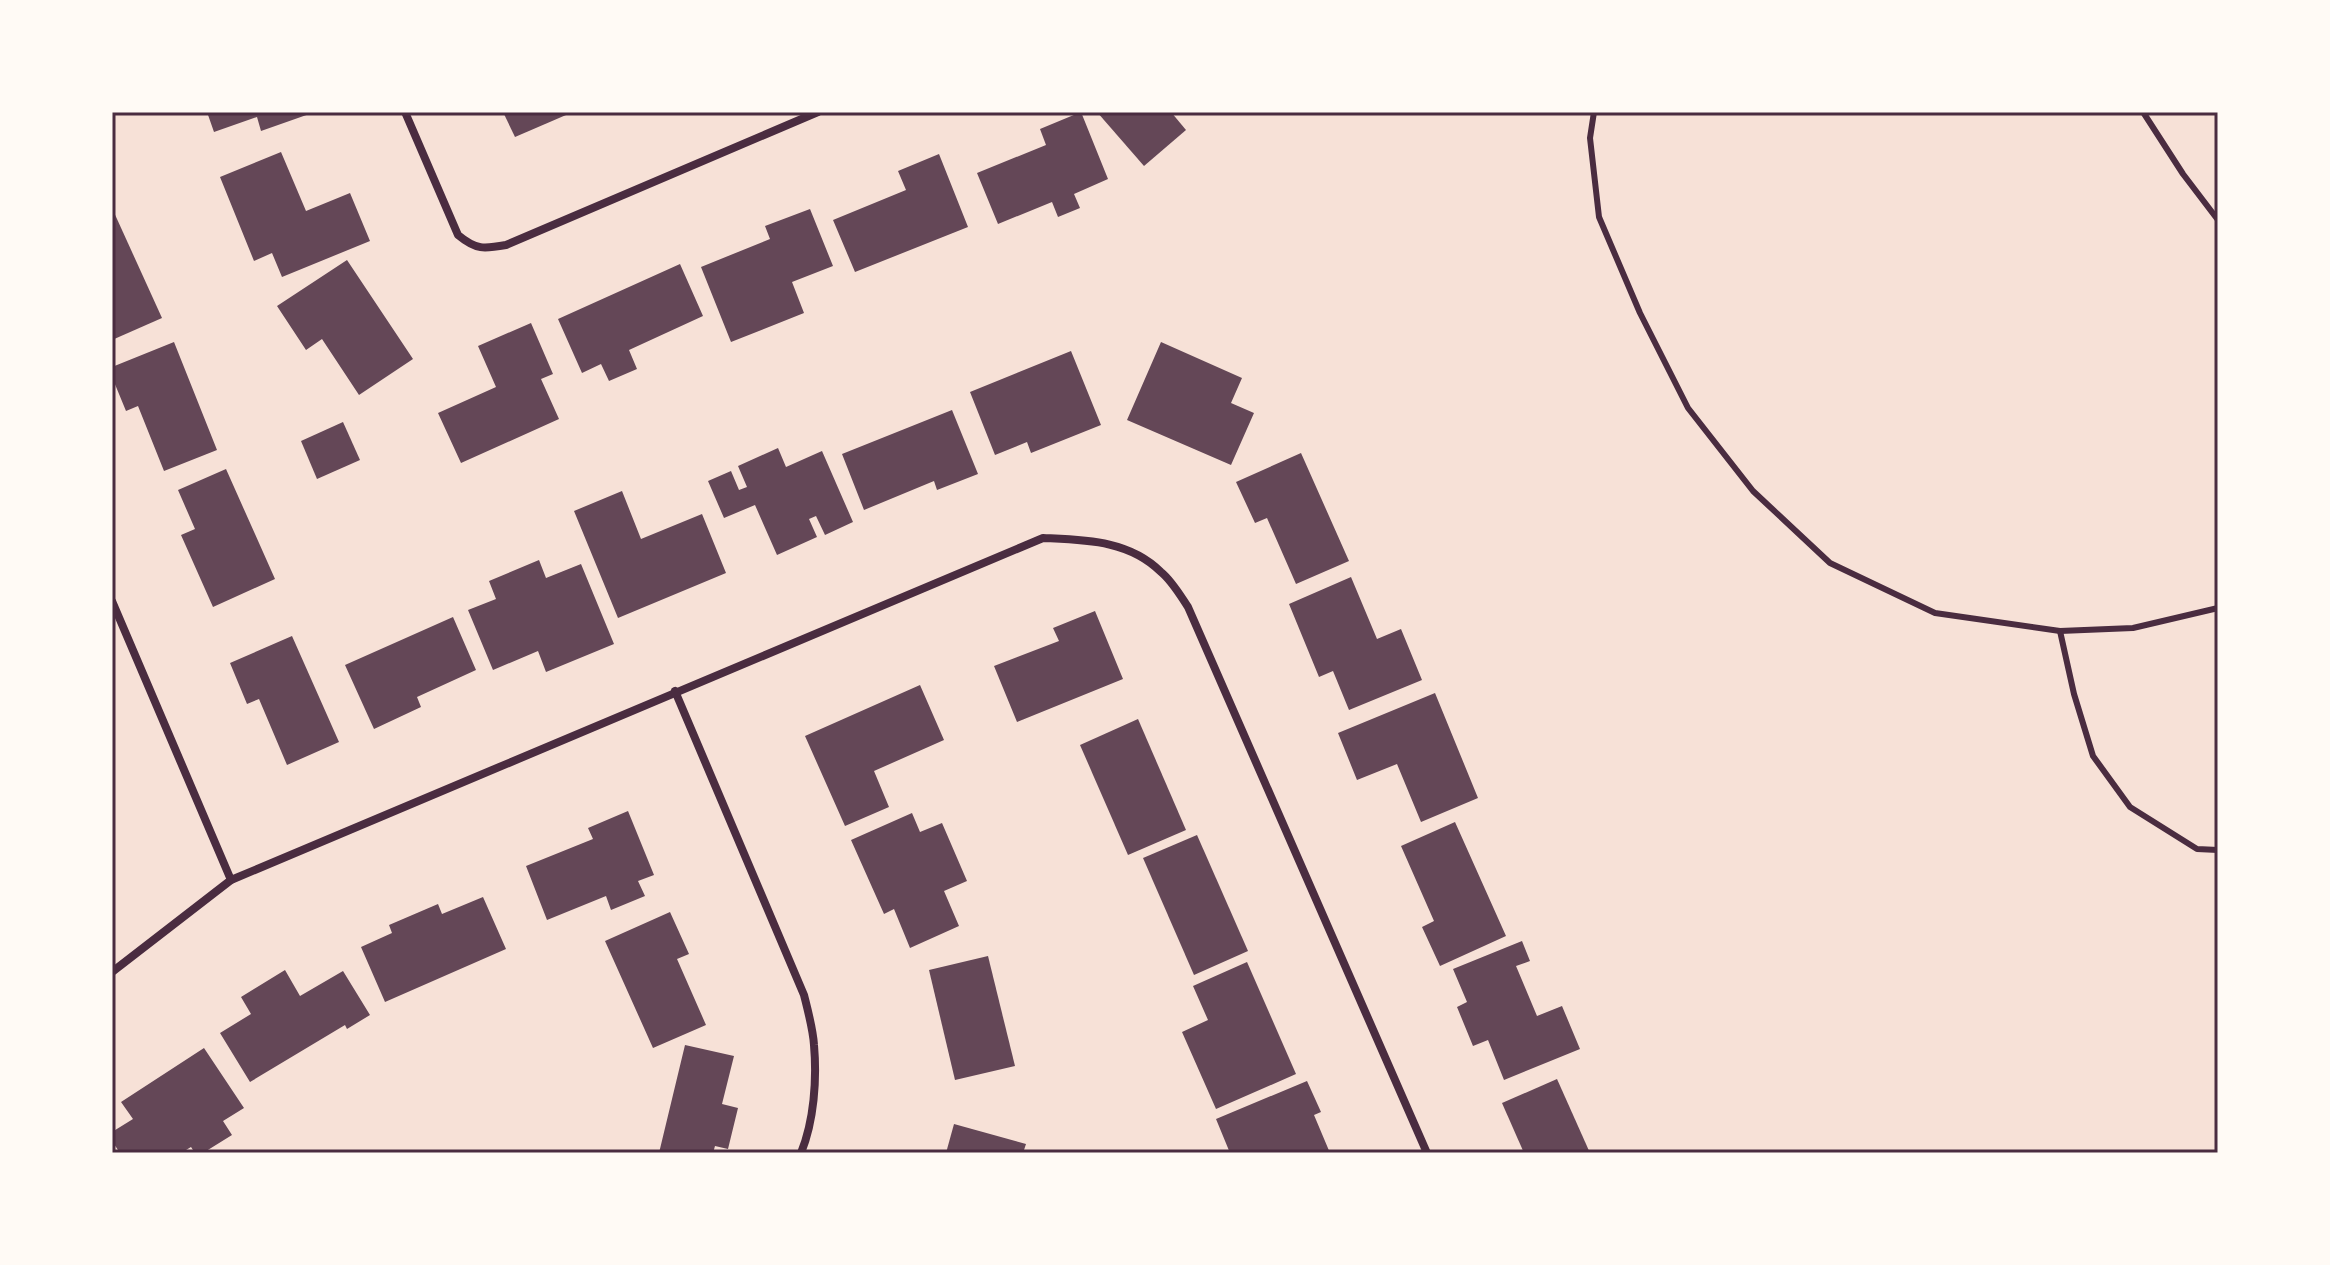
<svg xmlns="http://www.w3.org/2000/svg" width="2330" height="1265" font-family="Karla,sans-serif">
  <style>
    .building { fill: #644757 }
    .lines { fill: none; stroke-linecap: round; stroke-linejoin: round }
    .service { stroke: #4a2c40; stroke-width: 6 }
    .minor { stroke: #4a2c40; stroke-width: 8 }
    .neatline { fill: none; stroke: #4a2c40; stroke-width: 3 }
  </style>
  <rect width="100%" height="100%" fill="#f7e1d7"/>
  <!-- building -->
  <g class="building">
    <path d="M207,112H315L261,131L257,117L214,132Z"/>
    <path d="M503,112H573L515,137Z"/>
    <path d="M1081,112L1108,179L1074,194L1080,208L1058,217L1052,202L998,224L977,173L1046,145L1040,129Z"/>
    <path d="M1097,112H1171L1186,130L1144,166Z"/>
    <path d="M281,152L306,211L350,193L370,241L282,277L272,253L254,261L220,177Z"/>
    <path d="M939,154L968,227L855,272L833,220L906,190L898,171Z"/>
    <path d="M112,208L162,318L112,340Z"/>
    <path d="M810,209L833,266L792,282L804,313L731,342L701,267L770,239L765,226Z"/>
    <path d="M347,260L413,359L359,395L322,339L306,350L277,306Z"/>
    <path d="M680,264L703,316L629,350L637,369L609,381L601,364L582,373L558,319Z"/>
    <path d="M531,323L553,374L541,379L559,419L461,463L438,413L496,387L478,346Z"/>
    <path d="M174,342L217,450L164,471L138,406L126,411L112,377V367Z"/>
    <path d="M1161,342L1242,378L1231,403L1254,413L1231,465L1127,420Z"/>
    <path d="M1071,351L1101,425L1031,453L1027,442L995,455L970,392Z"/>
    <path d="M952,410L978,474L937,490L934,481L864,510L842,454Z"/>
    <path d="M343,422L360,460L317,479L301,441Z"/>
    <path d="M778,448L786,467L822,451L853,522L825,535L816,516L809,519L817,537L777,555L755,505L724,518L708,481L731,471L739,490L747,487L738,466Z"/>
    <path d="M1301,453L1349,561L1296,584L1267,518L1255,523L1236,482Z"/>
    <path d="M226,469L275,579L213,607L181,535L195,529L178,490Z"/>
    <path d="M622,491L641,539L702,514L726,573L618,618L574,511Z"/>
    <path d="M539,560L546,578L581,564L614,644L546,672L538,651L493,670L468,610L496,599L489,581Z"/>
    <path d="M1351,577L1377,639L1401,629L1422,680L1349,710L1333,671L1319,677L1289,604Z"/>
    <path d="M1095,611L1123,679L1017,722L994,666L1059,641L1053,628Z"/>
    <path d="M453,617L476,670L417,697L421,707L374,729L345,665Z"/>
    <path d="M292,636L339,742L287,765L259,699L247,704L230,663Z"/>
    <path d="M920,685L944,740L874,771L889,807L845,826L805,736Z"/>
    <path d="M1435,693L1478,798L1421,822L1397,764L1357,780L1338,733Z"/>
    <path d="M1138,719L1186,830L1128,855L1080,745Z"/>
    <path d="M628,811L654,875L638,881L645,896L611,910L606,896L547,920L526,866L593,839L588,828Z"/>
    <path d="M912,813L920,832L942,823L967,881L944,891L959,926L910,948L894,909L884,914L851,840Z"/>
    <path d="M1455,822L1506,936L1440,966L1422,927L1434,921L1401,846Z"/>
    <path d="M1197,835L1248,951L1194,975L1143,858Z"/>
    <path d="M483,897L506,949L385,1002L361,947L392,933L389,925L438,904L442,914Z"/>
    <path d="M670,912L689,954L677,959L706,1025L653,1048L605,941Z"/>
    <path d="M1522,941L1530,961L1516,966L1537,1016L1562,1006L1580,1049L1504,1080L1488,1040L1473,1046L1457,1007L1467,1002L1453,969Z"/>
    <path d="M988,956L1015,1066L955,1080L929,970Z"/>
    <path d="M1247,962L1296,1074L1216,1109L1182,1032L1208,1020L1193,986Z"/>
    <path d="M285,970L300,996L343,971L370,1015L347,1029L345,1025L250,1082L220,1033L251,1014L241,997Z"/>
    <path d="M685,1045L734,1056L722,1104L738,1108L728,1149L715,1146L713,1153H659Z"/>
    <path d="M204,1048L244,1108L223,1121L232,1135L203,1153H195L191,1147L181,1153H120L112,1141V1132L133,1119L121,1102Z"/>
    <path d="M1557,1079L1590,1153H1524L1502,1103Z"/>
    <path d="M1307,1081L1321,1112L1314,1115L1330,1153H1230L1216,1119Z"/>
    <path d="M954,1124L1026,1144L1023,1153H946Z"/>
  </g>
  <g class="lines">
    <!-- service -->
    <g class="service">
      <path d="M1594,112L1590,138L1599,217L1640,313L1688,408L1753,491L1830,563L1935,613L2060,631L2133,628L2218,608"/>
      <path d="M2143,112L2183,174L2218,220"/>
      <path d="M2060,631L2074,694L2093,756L2130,807L2197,849L2218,850"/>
    </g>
    <!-- minor -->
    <g class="minor">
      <path d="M405,112L458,235C476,250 484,249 506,245L818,112"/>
      <path d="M112,601L231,880"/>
      <path d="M675,691L804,995C808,1011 813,1029 814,1045C817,1080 814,1121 801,1153"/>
      <path d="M112,972L231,880L1043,538C1085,540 1129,540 1161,572C1172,581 1180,595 1188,607L1427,1153"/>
    </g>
  </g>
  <!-- border -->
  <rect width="2330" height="1265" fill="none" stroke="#fffaf5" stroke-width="228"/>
  <rect x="114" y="114" width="2102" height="1037" class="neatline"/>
</svg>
